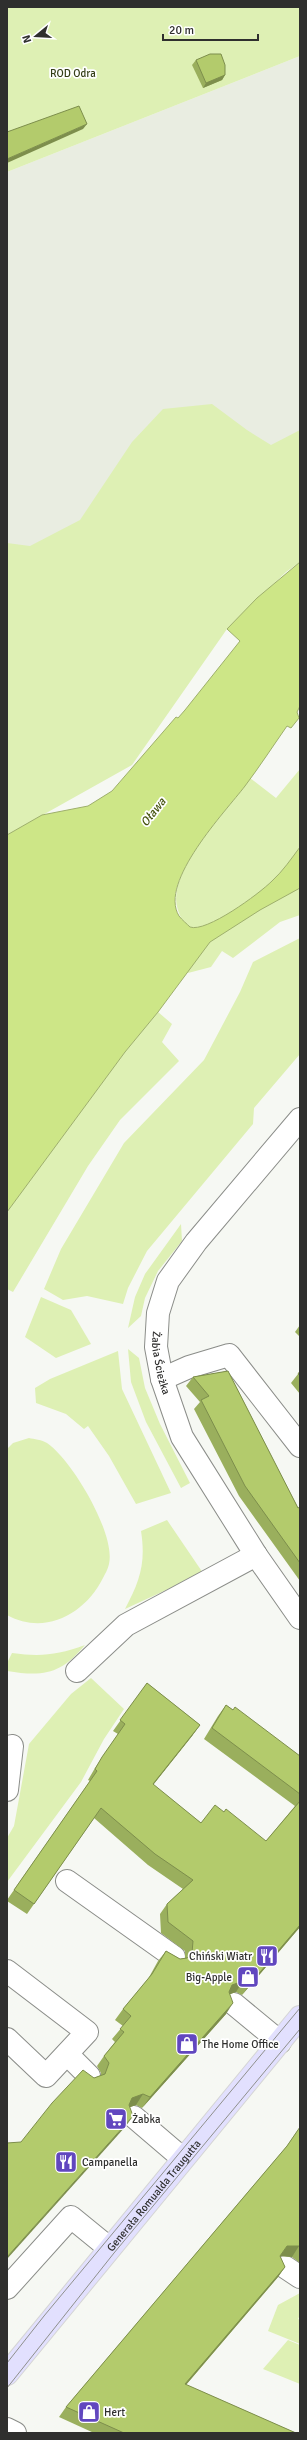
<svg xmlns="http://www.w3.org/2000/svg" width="307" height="2440" font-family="Signika,sans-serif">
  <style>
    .built { fill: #e9ede1 }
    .green { fill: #def0b4 }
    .water { fill: #cde687; stroke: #9eaf6c }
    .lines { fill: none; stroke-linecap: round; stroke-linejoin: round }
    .minor-casing { stroke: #8b8d89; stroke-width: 24 }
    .major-casing { stroke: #d5d5d5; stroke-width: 24 }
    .minor { stroke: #fff; stroke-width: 22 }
    .major { stroke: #e2e0fe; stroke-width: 22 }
    .tram { stroke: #8f908d; stroke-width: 1 }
    .wall { fill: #9aaf5d }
    .shaded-wall { fill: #7d8e4c }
    .building { fill: #b3cb6c; stroke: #7d8e4c }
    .labels { text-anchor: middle; stroke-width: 3.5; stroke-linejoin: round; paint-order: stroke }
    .park-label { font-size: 11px; fill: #343e17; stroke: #fff }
    .street-label { font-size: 11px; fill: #2f2f2e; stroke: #fff }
    .poi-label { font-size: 11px; fill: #2f2f2e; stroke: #fff; text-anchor: start }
    .water-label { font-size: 12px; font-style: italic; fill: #44520c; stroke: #fff }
  </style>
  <rect width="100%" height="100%" fill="#f6f8f3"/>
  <!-- built -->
  <path class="built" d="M300,56V533L7,744V172Z"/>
  <!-- green -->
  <g class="green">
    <path d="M7,7H300V56L7,172Z"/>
    <path d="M212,404L247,430L271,445L300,430V562L286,572L227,629L132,765L7,835V543L30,546L80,520L132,442L163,409Z"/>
    <path d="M300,769V915L280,922L233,958L222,951L211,967L188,973C188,964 191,953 190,943C189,928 176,915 176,899C177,857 227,812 250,778L276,798Z"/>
    <path d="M300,938V1054L254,1108L253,1124L147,1251L128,1288L123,1304L87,1296L63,1300L44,1289L61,1249L124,1143L204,1060L240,992L253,962Z"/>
    <path d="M158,1012L172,1024L162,1042L179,1061L120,1120L88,1166L13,1292L7,1289V1212L125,1052Z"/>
    <path d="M181,1224L182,1241L158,1271L145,1298L141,1316L128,1328L135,1297L145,1274Z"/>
    <path d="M41,1297L71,1310L91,1344L56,1358L25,1337Z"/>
    <path d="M128,1349L139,1358L145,1388L160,1424L190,1483L181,1488L146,1422L131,1382Z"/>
    <path d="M118,1351L122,1389L171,1493L136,1504L109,1456L88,1426L84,1429L66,1414L36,1403L35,1388L50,1379Z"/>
    <path d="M29,1438C34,1439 42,1440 47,1443C72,1460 116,1534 109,1564C108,1569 105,1574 103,1578C85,1614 45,1636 7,1615V1449L13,1443Z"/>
    <path d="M167,1520L203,1573L125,1609C140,1581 146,1563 141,1531Z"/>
    <path d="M85,1645C61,1674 44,1677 7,1671V1663L12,1653C41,1657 57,1655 85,1645Z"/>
    <path d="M91,1678L124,1709L104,1739L81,1782L7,1882V1838L14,1826L29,1744L71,1694Z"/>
    <path d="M300,2293V2315L298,2319L300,2320V2344L268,2331L278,2305Z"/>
    <path d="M288,2340L300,2345V2384L263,2369Z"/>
  </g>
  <!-- water -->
  <path class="water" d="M300,562V706L297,712L299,718L291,728L287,726C273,746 260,766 245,786C226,811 158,882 179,916C182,920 187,924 190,927C206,933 259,894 272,881C283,871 291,859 300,847V888L260,910L210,942L158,1012L125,1052L7,1212V835L42,815L88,806L112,791L176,717L178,718L185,710L240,641L227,629L257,598Z"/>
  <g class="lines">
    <!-- minor casing -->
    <g class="minor-casing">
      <g id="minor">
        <path id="s1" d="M300,1119L196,1242L168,1281L158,1313L156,1347L162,1379L182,1437L256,1555L300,1618"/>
        <path d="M162,1379L189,1367L229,1355L300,1446"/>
        <path d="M77,1671L126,1625L256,1555"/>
        <path d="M7,1790L12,1746"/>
        <path d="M67,1881L174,1957"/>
        <path d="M7,1971L87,2032L46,2076L7,2039"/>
        <path d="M234,2004L280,2042"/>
        <path d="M67,2054L89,2076"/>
        <path d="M134,2117L182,2158"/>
        <path d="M285,2267L300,2277"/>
        <path d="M7,2288L71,2217L109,2248"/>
        <path d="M7,2429L15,2433"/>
      </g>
    </g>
    <!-- major casing -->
    <g class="major-casing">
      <g id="major">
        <path id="s2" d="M7,2374L300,2017"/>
      </g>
    </g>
    <!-- minor -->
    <use href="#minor" class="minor"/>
    <!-- major -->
    <use href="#major" class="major"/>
    <!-- tram -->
    <g class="tram">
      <path d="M7,2363L44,2316L300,2008"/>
      <path d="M7,2388L114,2253L300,2029"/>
    </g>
  </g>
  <!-- wall -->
  <g class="wall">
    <path d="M196,60L225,75L222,80L203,88L192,65Z"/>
    <path d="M300,1325V1337L295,1332Z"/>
    <path d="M228,1371L298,1508L300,1507V1581L239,1496L194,1409L200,1402L186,1386L193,1377Z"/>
    <path d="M300,1371V1394L291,1383L298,1374Z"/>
    <path d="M147,1683L200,1725L192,1736L153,1785L201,1823L266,1841L295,1806L204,1739L218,1716L226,1705L300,1756V1927L242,1995L236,1992L230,1994L226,2014L142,2108L136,2105L130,2107L126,2126L21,2142L94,2078L101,2075V2073L97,2066L104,2056L115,2042L112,2039L123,2026L115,2020L123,2009L148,1979L158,1961L166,1951L180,1959L185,1958V1951L161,1933L160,1914L167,1904L183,1889L148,1865L94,1818L27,1914L7,1901V1900L90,1781L88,1780L95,1768L118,1734L113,1731Z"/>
    <path d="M300,2127V2263L292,2257L280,2256L285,2267L278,2277L186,2385L296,2433H94L59,2417L66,2407L287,2146Z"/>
  </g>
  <!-- shaded-wall -->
  <g class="shaded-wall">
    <path d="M225,75L222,80L203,88L206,83Z"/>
    <path d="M87,124L83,129L7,163V159Z"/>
    <path d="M200,1725L192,1736L145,1795L153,1784Z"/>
    <path d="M300,1925V1927L242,1995L250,1984Z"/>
    <path d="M243,1981L236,1992L225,1996L232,1985Z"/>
    <path d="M233,2003L226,2014L142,2108L150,2097Z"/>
    <path d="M143,2094L136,2105L125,2109L132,2098Z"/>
    <path d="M133,2116L126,2126L7,2259V2257Z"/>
    <path d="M287,2246H299L292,2257L280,2256Z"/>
    <path d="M285,2267L278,2277L178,2394L185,2384Z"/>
  </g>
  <!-- building -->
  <g class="building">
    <path d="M210,54H221L225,65V75L206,83L196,60Z"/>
    <path d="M79,106L87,124L7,159V132Z"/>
    <path d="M228,1371L298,1508L300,1507V1563L245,1486L201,1400L209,1396L193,1377Z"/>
    <path d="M300,1371V1376L298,1374Z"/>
    <path d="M147,1683L200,1725L153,1784L201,1823L215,1805L224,1812L226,1809L266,1841L300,1801V1925L250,1984L243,1981L232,1985L229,1992L233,2003L150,2097L143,2094L132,2098L129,2105L133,2116L7,2257V2143L21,2142L52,2103L83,2070L94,2078L105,2074L109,2063L104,2056L124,2032L120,2029L131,2016L123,2009L152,1974L166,1951L180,1959L187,1958L192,1953L193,1941L168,1922L167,1904L193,1880L155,1854L101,1808L34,1904L14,1890L97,1771L95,1769L102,1757L125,1724L120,1720Z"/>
    <path d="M226,1705L233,1710L235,1707L300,1756V1794L212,1728Z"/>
    <path d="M300,2127V2247L299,2246H287L280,2256L285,2267L185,2384L296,2433H124L66,2407L287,2146Z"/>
  </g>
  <!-- icons -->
  <defs>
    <g id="restaurant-square" transform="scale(1.15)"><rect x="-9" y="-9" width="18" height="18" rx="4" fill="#6147bf" stroke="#fff"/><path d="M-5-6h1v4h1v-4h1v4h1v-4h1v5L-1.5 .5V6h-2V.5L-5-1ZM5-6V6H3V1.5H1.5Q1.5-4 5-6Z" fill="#fff"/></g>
    <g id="shop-square" transform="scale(1.15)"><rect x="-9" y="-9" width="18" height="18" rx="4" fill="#6147bf" stroke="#fff"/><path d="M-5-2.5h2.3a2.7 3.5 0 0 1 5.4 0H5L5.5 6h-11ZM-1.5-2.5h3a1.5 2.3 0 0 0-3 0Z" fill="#fff"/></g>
    <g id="supermarket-square" transform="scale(1.15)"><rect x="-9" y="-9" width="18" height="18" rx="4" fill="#6147bf" stroke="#fff"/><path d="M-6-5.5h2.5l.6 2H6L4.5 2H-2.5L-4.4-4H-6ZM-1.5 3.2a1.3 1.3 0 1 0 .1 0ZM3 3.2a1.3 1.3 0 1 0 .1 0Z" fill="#fff"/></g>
  </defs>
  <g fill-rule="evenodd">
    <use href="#restaurant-square" x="267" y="1956"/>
    <use href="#shop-square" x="248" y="1977"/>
    <use href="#shop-square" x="187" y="2044"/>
    <use href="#supermarket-square" x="116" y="2119"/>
    <use href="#restaurant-square" x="66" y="2162"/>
    <use href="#shop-square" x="89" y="2412"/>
  </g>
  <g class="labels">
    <!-- park labels -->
    <g class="park-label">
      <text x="73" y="77">ROD Odra</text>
    </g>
    <!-- street labels -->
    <g class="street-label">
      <text dy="4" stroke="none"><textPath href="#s1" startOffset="293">Żabia Ścieżka</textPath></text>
      <text dy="4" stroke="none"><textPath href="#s2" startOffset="231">Generała Romualda Traugutta</textPath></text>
    </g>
    <!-- poi labels -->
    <g class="poi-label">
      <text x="252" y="1960" text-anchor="end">Chiński Wiatr</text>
      <text x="232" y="1981" text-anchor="end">Big-Apple</text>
      <text x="202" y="2048">The Home Office</text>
      <text x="132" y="2123">Żabka</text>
      <text x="82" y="2166">Campanella</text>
      <text x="104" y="2416">Hert</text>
    </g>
    <!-- water labels -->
    <g class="water-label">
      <text transform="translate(153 812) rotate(-52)" y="4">Oława</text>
    </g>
  </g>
  <!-- border -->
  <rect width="307" height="2440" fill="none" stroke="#2f2f2e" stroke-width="16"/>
  <!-- north arrow -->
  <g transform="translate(36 36) rotate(252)" stroke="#ffffff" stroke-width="3" paint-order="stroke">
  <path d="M0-3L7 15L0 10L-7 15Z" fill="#2f2f2e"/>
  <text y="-6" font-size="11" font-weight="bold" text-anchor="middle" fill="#2f2f2e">N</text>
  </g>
  <!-- scale -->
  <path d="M163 34v6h95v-6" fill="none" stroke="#2f2f2e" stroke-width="2"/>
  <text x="169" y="34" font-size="12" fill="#2f2f2e" stroke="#ffffff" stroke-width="3" paint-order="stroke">20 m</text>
</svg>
